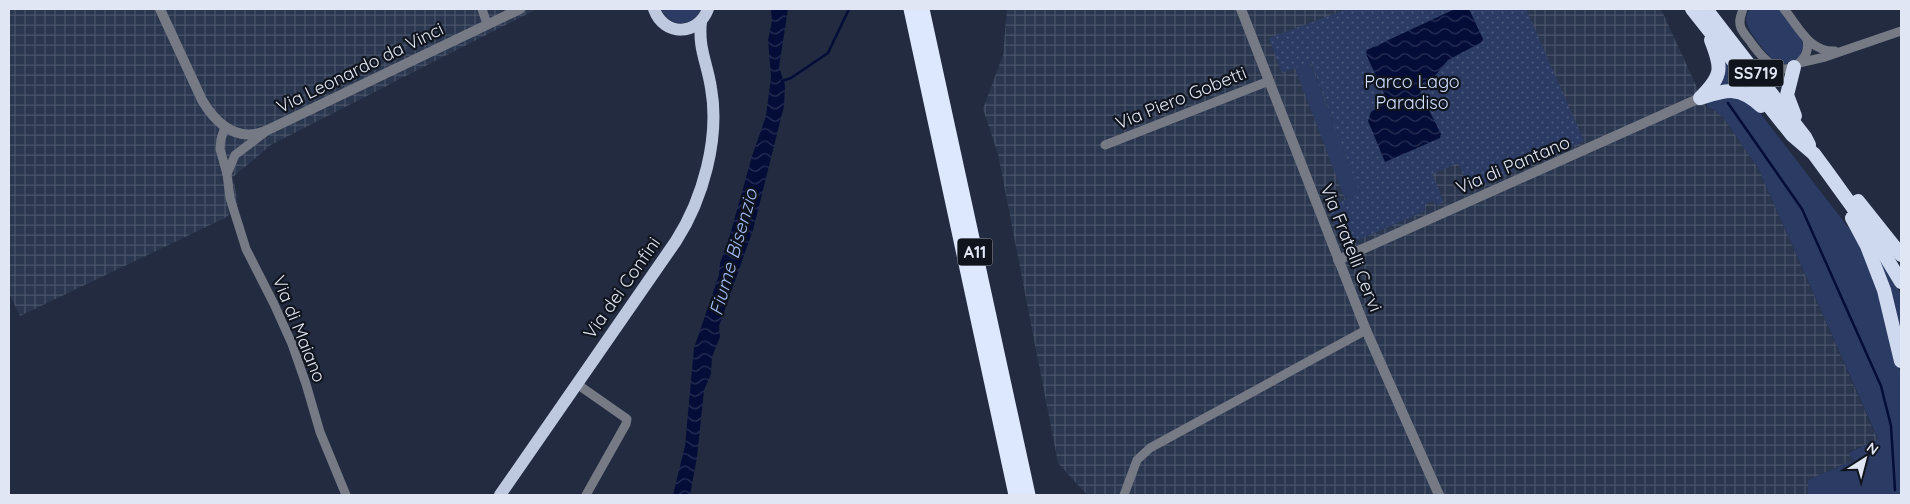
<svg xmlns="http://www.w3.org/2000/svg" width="1910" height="504" font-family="Quicksand,sans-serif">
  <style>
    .industrial { fill: url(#industrial-grid) }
    .green { fill: #2b3b64 }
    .park { fill: url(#park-dots) }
    .water { fill: url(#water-waves) }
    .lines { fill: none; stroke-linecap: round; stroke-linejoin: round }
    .stream { stroke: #040d37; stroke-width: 2.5 }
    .minor { stroke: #757a85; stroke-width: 9 }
    .tertiary { stroke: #757a85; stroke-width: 10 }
    .primary { stroke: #bec8df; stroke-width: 12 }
    .trunk { stroke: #ced8ee; stroke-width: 14 }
    .motorway { stroke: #dde7fd; stroke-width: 15 }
    .labels { text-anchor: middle; stroke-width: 4.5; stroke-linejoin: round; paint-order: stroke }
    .shield { fill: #10141d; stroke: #a2a7b4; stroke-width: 1 }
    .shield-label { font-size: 16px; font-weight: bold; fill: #e0e6f4 }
    .street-label { font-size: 18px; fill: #e0e6f4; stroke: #10141d }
    .park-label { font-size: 18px; fill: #d2e0ff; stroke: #10141d }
    .water-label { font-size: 19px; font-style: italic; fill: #a4bdfa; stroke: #10141d }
  </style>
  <defs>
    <pattern id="industrial-grid" width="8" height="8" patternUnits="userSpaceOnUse" patternTransform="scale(1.25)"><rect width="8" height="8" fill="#2b364f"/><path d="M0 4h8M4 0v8" fill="none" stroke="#495369"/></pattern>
    <pattern id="park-dots" width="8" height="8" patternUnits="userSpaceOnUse" patternTransform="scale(1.25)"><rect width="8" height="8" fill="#2b3b64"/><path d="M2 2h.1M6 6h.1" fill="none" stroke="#49577b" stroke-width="1.8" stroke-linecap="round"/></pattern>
    <pattern id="water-waves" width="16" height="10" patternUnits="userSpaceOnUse" patternTransform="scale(1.25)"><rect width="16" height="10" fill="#040d37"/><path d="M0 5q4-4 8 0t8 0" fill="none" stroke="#283055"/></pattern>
  </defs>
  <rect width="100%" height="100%" fill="#222b40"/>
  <!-- industrial -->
  <g class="industrial">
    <path d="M9,9H537L271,145L233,177L238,204L227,217L20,316L9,293Z"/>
    <path d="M1007,9H1661L1706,107L1716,111L1723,117L1758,168L1878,440L1848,452L1854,460L1808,480V495H1087L1058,463L998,154L983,109L1003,55Z"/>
  </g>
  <!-- green -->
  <g class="green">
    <path d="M661,9H702C692,27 671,29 661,9Z"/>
    <path d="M1750,9H1779C1789,21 1816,46 1796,60C1790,64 1784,65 1777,63C1770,59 1748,32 1747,23C1745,18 1747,13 1750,9Z"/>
    <path d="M1724,60L1746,87L1745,88L1717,89Z"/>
    <path d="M1310,62L1360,193L1345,199L1295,68Z"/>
    <path d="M1722,95L1750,100L1851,231L1867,257L1880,289L1901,376V495H1808V480L1854,460L1848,453L1878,439L1758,168L1723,117L1716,111L1707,107V103Z"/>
    <path d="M1872,246L1901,294V344Z"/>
  </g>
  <!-- park -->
  <path class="park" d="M1347,9H1526L1584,141L1547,157L1544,152L1537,155V161L1470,190L1458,163L1432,174L1444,202L1436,206L1433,201L1425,204V211L1347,245L1340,239L1328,207L1360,193L1311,62L1282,73L1269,38Z"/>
  <!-- water -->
  <g class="water">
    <path d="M771,9H788L779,67L785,85L784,106L753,230L719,326L720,337L712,357L711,374L704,390L697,457L690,495H673L685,446L694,348L719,275L720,263L730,235L752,156L766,116L771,77L768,40L772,21Z"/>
    <path d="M1455,9H1469L1483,39L1482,42L1448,60L1434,77L1423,83L1420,88L1421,94L1441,134L1440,138L1385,162L1368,121L1371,112L1384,103L1385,96L1366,54L1367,50Z"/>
  </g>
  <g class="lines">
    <!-- stream -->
    <g class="stream">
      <path d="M782,81L791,78L828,53L849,9"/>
      <path d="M1728,103L1802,209L1881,386L1891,426L1895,490"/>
    </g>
    <!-- minor -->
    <g class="minor">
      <path d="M482,9L487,24"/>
      <path d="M1743,9C1741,15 1738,21 1741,28C1743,33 1749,39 1752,44C1763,59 1782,81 1801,61C1807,55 1809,49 1807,40"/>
      <path d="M1784,9C1799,27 1809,52 1835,51"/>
      <path d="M1799,63L1825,57L1901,31"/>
      <path d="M225,127L221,139L220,149L227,174L230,198L246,249L274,304L292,344L306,384L320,432L346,495"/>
      <path d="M1105,145L1269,81"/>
      <path d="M227,174L235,155L264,133"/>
      <path d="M577,384L627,419L626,424L586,495"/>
      <path d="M1124,495L1137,460L1150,448L1366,330"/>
    </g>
    <!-- tertiary -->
    <g class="tertiary">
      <path d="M160,9L202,100C213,119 231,138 255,134C262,133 268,130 274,127L520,9"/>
      <path d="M1241,9L1366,330L1439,495"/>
      <path d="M1338,260L1700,98"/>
    </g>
    <!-- primary -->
    <g class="primary">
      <path d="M654,9C664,37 698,36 708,9"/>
      <path d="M500,495L676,241C703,199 720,138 711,88C707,62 698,49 701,21"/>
    </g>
    <!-- trunk -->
    <g class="trunk">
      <path d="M1692,9L1792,135L1814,154L1828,173L1872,234L1901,282"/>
      <path d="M1706,9L1805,137L1809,145"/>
      <path d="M1794,67L1787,95L1795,116"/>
      <path d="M1701,97C1723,75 1722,68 1711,40"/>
      <path d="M1700,98C1726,90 1739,85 1761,106"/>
      <path d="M1858,201L1901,255"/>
      <path d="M1852,218L1867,246L1884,290L1901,361"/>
    </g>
    <!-- motorway -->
    <g class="motorway">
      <path d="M911,9L1016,495"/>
      <path d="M922,9L1028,495"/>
    </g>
  </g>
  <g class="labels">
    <!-- shield labels -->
    <g class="shield">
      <rect x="1728.5" y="59.5" width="55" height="27" rx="4"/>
      <rect x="957.5" y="238.5" width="35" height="27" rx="4"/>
    </g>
    <g class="shield-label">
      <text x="1756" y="79">SS719</text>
      <text x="975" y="258">A11</text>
    </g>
    <!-- street labels -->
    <g class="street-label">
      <text transform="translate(360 68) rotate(-26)" y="6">Via Leonardo da Vinci</text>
      <text transform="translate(1181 98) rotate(-22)" y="6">Via Piero Gobetti</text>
      <text transform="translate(1513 165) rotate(-23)" y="6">Via di Pantano</text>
      <text transform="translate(1351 248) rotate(68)" y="6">Via Fratelli Cervi</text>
      <text transform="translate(622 288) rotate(-55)" y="6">Via dei Confini</text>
      <text transform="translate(299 329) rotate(68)" y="6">Via di Maiano</text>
    </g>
    <!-- park labels -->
    <g class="park-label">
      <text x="1412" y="88">Parco Lago<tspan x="1412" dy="21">Paradiso</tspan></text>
    </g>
    <!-- water labels -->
    <g class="water-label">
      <text transform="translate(733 252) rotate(-74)" y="7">Fiume Bisenzio</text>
    </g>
  </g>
  <!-- border -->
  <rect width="1910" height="504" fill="none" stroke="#e0e6f4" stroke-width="20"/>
  <!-- north arrow -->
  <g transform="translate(1865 459) rotate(36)" stroke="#10141d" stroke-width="4" paint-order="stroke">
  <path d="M0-4L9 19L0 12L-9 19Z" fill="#e0e6f4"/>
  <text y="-8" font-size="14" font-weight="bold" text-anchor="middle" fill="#e0e6f4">N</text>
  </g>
</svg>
